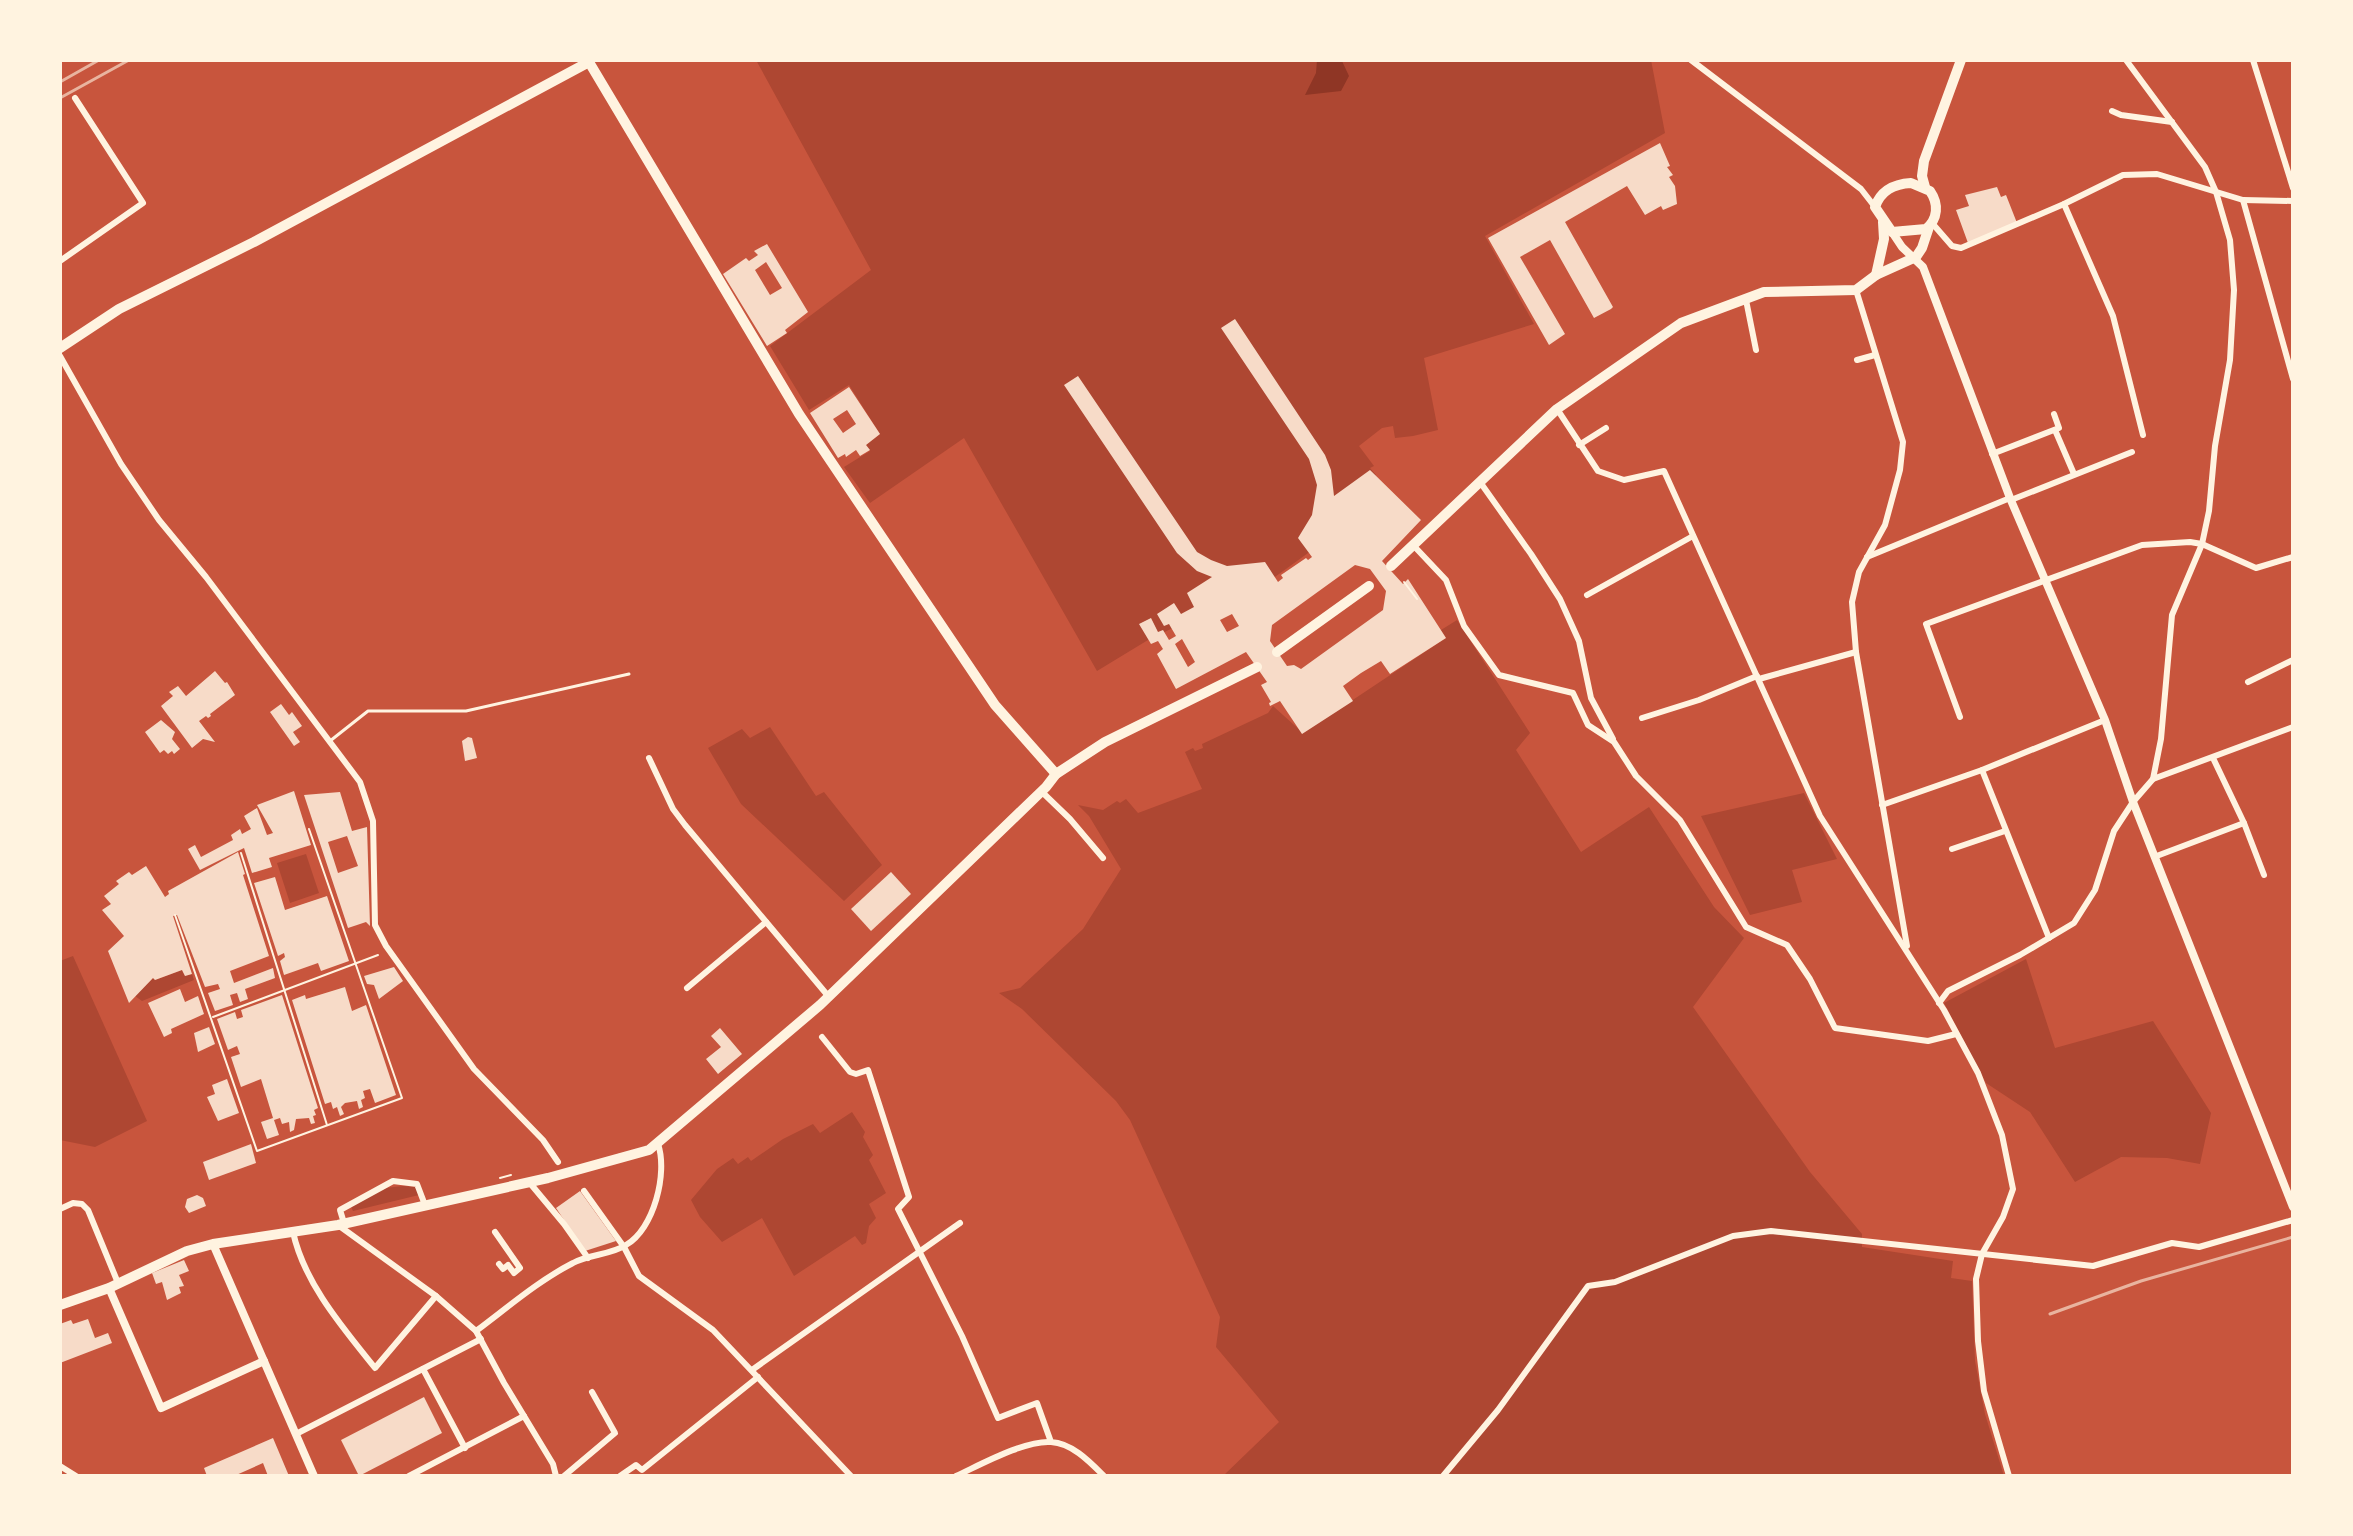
<svg xmlns="http://www.w3.org/2000/svg" width="2353" height="1536" font-family="'IBM Plex Serif',serif">
  <style>
    .green { fill: #ae4732 }
    .water { fill: #8f3625 }
    .building { fill: #f7dbc8; fill-rule: evenodd }
    .lines { fill: none; stroke-linecap: round; stroke-linejoin: round }
    .path { stroke: #fff3e0; stroke-width: 2 }
    .service { stroke: #fff3e0; stroke-width: 3 }
    .minor { stroke: #fff3e0; stroke-width: 6 }
    .tertiary { stroke: #fff3e0; stroke-width: 8 }
    .primary { stroke: #fff3e0; stroke-width: 10 }
    .rail { stroke: #e9b49f; stroke-width: 3 }
  </style>
  <rect width="100%" height="100%" fill="#c8553d"/>
  <!-- green -->
  <g class="green">
    <path d="M756,60H1651L1665,133L1485,236L1534,324L1424,358L1438,430L1413,436L1395,438L1393,426L1382,428L1359,446L1374,466L1370,468L1376,475L1335,516L1344,527L1243,600L1239,596L1148,640L1097,671L964,438L870,503L844,467L870,451L866,445L880,434L849,385L809,410L770,346L871,270Z"/>
    <path d="M1457,620L1530,733L1516,750L1581,852L1649,807L1714,907L1744,938L1693,1007L1810,1172L1862,1234V1247L1953,1261L1951,1278L1972,1281L1975,1361L1985,1414L2004,1476H1223L1279,1422L1216,1347L1220,1317L1130,1120L1116,1101L1022,1009L999,993L1020,988L1083,929L1121,869L1089,816L1078,805L1103,810L1117,801L1120,803L1126,799L1138,813L1202,789L1185,752L1193,748L1195,751L1203,748L1202,744L1268,713L1273,706L1303,733L1446,638L1441,630Z"/>
    <path d="M770,727L816,796L824,792L882,865L844,901L741,804L708,748L742,729L750,738Z"/>
    <path d="M1804,793L1837,859L1792,870L1802,902L1750,915L1701,816Z"/>
    <path d="M306,854L319,893L290,903L277,863Z"/>
    <path d="M73,956L147,1121L95,1147L60,1140V961Z"/>
    <path d="M2026,959L2055,1048L2153,1021L2211,1113L2200,1164L2167,1158L2121,1157L2075,1182L2030,1112L1986,1083L1944,1003Z"/>
    <path d="M182,970L185,976L192,974L194,980L142,1001L135,996L153,978L155,980Z"/>
    <path d="M852,1112L865,1132L863,1137L873,1155L869,1160L886,1193L869,1204L876,1218L869,1226L866,1243L862,1245L855,1236L794,1276L762,1218L722,1242L700,1217L691,1200L717,1169L733,1158L738,1164L748,1157L751,1161L783,1139L813,1124L820,1133Z"/>
    <path d="M403,1186L417,1187L419,1195L353,1211L350,1205L385,1188Z"/>
  </g>
  <!-- water -->
  <path class="water" d="M1317,60L1342,61L1349,76L1341,91L1305,95L1316,73Z"/>
  <!-- building -->
  <g class="building">
    <path d="M1660,143L1670,166L1667,167L1673,175L1669,177L1675,186L1677,204L1663,210L1661,206L1645,215L1627,186L1565,222L1613,307L1611,309L1594,318L1550,240L1520,257L1565,334L1549,345L1488,238Z"/>
    <path d="M1997,187L2001,197L2006,195L2017,223L1968,243L1956,210L1969,206L1965,195Z"/>
    <path d="M767,244L808,312L785,330L787,333L767,346L723,274L746,258L749,261L758,255L754,251ZM766,262L782,288L770,295L755,270Z"/>
    <path d="M1235,319L1325,455L1331,470L1334,496L1370,470L1421,520L1382,561L1403,584L1408,579L1446,638L1390,674L1381,661L1361,673L1343,686L1353,701L1302,734L1280,701L1270,706L1269,703L1271,702L1261,685L1267,682L1246,652L1176,689L1157,654L1163,649L1158,641L1151,644L1139,624L1151,618L1158,632L1163,630L1169,640L1176,636L1169,624L1164,626L1157,614L1174,603L1181,614L1194,607L1187,593L1212,577L1197,571L1177,553L1064,385L1078,376L1197,552L1211,560L1227,566L1265,562L1278,582L1283,578L1281,575L1284,573L1306,558L1308,560L1312,557L1298,538L1312,515L1317,485L1309,459L1221,328ZM1355,565L1370,569L1386,591L1383,610L1301,669L1294,665L1287,666L1270,641L1272,625ZM1232,614L1239,626L1227,632L1220,620ZM1182,639L1195,662L1188,667L1175,644Z"/>
    <path d="M849,387L880,434L866,445L870,450L860,456L856,450L846,457L845,454L838,458L810,413ZM847,410L856,424L843,433L833,419Z"/>
    <path d="M215,671L225,683L227,682L235,695L210,714L211,716L208,718L206,716L199,721L215,742L203,739L192,748L161,706L173,696L169,692L178,686L186,696Z"/>
    <path d="M281,704L289,715L292,712L302,726L293,732L300,742L294,746L270,712Z"/>
    <path d="M161,720L175,732L172,739L180,749L174,754L172,751L168,754L164,750L160,753L145,732Z"/>
    <path d="M468,737L472,738L477,758L465,761L462,741Z"/>
    <path d="M294,791L311,845L269,858L272,867L252,873L244,848L200,870L188,849L195,845L201,857L233,840L231,835L240,829L242,834L251,829L244,816L257,808L267,835L273,833L257,805Z"/>
    <path d="M340,792L352,831L367,827L370,926L366,922L348,928L304,795ZM347,836L358,866L338,873L328,842Z"/>
    <path d="M238,852L245,874L243,875L269,956L230,971L234,983L273,968L275,978L245,989L248,999L240,1002L237,993L230,995L233,1005L215,1011L208,993L220,989L218,984L205,987L177,915L173,916L192,974L185,976L182,970L155,980L153,978L129,1003L108,951L124,936L102,910L111,904L104,896L119,884L116,881L129,872L132,875L146,866L165,897L169,894L168,891Z"/>
    <path d="M891,872L911,894L871,931L851,909Z"/>
    <path d="M275,877L285,910L327,896L349,961L321,971L318,963L284,975L280,961L285,957L284,953L278,956L254,883Z"/>
    <path d="M394,967L403,981L379,999L374,985L367,984L364,976Z"/>
    <path d="M345,987L352,1011L366,1005L396,1095L375,1103L370,1089L363,1091L365,1098L361,1100L363,1107L359,1109L357,1101L345,1103L341,1107L344,1114L340,1116L337,1107L333,1109L331,1102L325,1104L292,1000L305,995L306,999Z"/>
    <path d="M180,989L185,1002L198,996L204,1014L171,1029L172,1033L164,1037L148,1003Z"/>
    <path d="M282,995L318,1108L314,1110L316,1115L313,1116L315,1123L311,1124L309,1118L296,1119L294,1130L290,1132L289,1122L282,1124L280,1118L274,1120L279,1135L267,1139L261,1122L273,1118L261,1079L241,1087L231,1057L240,1054L237,1046L228,1050L217,1019L235,1012L237,1019L243,1017L241,1010Z"/>
    <path d="M209,1027L215,1044L198,1052L194,1033Z"/>
    <path d="M720,1028L742,1054L718,1074L706,1059L721,1047L711,1036Z"/>
    <path d="M227,1079L239,1113L218,1121L207,1097L215,1094L212,1085Z"/>
    <path d="M251,1144L256,1163L209,1180L203,1162Z"/>
    <path d="M580,1191L616,1241L585,1251L556,1208Z"/>
    <path d="M197,1195L203,1198L206,1206L189,1213L185,1207L187,1199Z"/>
    <path d="M184,1260L189,1271L179,1275L184,1286L179,1287L181,1293L167,1300L162,1282L156,1284L152,1273Z"/>
    <path d="M88,1319L95,1338L108,1333L112,1343L60,1363V1324L71,1320L73,1324Z"/>
    <path d="M424,1397L442,1433L359,1476L341,1440Z"/>
    <path d="M273,1438L289,1476H268L263,1463L234,1476H207L204,1468Z"/>
  </g>
  <g class="lines">
    <!-- path -->
    <g class="path">
      <path d="M1404,582L1417,599"/>
      <path d="M241,853L327,1125"/>
      <path d="M175,915L257,1151L402,1098L309,829"/>
      <path d="M213,1017L378,955"/>
      <path d="M500,1178L511,1175"/>
    </g>
    <!-- service -->
    <path class="service" d="M330,741L368,711H466L629,674"/>
    <!-- minor -->
    <g class="minor">
      <path d="M1691,60L1861,189L1875,207"/>
      <path d="M2126,60L2205,167L2216,192L2230,240L2234,290L2230,360L2215,446L2209,511L2202,544L2172,615L2161,739L2153,779"/>
      <path d="M2253,60L2293,188"/>
      <path d="M2112,111L2121,115L2172,122"/>
      <path d="M2243,200L2293,379"/>
      <path d="M2064,204L2113,316L2143,435"/>
      <path d="M1932,223L1952,246L1961,248L2064,204L2123,175L2157,174L2243,200L2293,201"/>
      <path d="M60,261L143,203L75,98"/>
      <path d="M1856,290L1903,442L1900,470L1885,525L1859,572L1852,602L1856,652L1907,946"/>
      <path d="M1746,300L1756,350"/>
      <path d="M60,356L121,464L159,520L206,577L360,782L373,821L375,925L386,946L474,1069L543,1140L558,1162"/>
      <path d="M1857,360L1875,355"/>
      <path d="M1557,409L1598,471L1624,480L1664,471L1820,816L1944,1010L1978,1073L2002,1135L2013,1189L2003,1217L1982,1254L1976,1279L1978,1341L1984,1391L2009,1476"/>
      <path d="M2055,430L2074,474"/>
      <path d="M1579,445L1606,428"/>
      <path d="M1992,454L2059,428L2054,414"/>
      <path d="M1480,482L1531,554L1560,599L1579,641L1591,698L1613,739"/>
      <path d="M2011,500L2132,452"/>
      <path d="M1413,545L1446,580L1464,626L1499,675L1573,693L1588,725L1614,742L1636,776L1680,820L1746,927L1787,945L1810,979L1835,1028L1928,1041L1956,1034"/>
      <path d="M1867,557L2010,498"/>
      <path d="M1587,595L1693,536"/>
      <path d="M1759,679L1856,652"/>
      <path d="M2248,682L2293,660"/>
      <path d="M1960,717L1926,624L2142,545L2190,542L2202,544L2256,568L2293,557"/>
      <path d="M1642,718L1699,700L1757,676"/>
      <path d="M649,758L673,809L685,825L829,997"/>
      <path d="M1982,770L2049,938"/>
      <path d="M1041,791L1070,819L1103,858"/>
      <path d="M1882,805L1982,770L2105,720"/>
      <path d="M2244,823L2264,875"/>
      <path d="M1952,849L2005,831"/>
      <path d="M2154,857L2244,823L2213,758"/>
      <path d="M687,988L766,922"/>
      <path d="M1939,1003L1948,991L2020,955L2074,923L2095,890L2114,831L2133,802L2153,779L2293,727"/>
      <path d="M822,1037L850,1072L856,1074L868,1070L909,1197L898,1209L962,1336L998,1418L1037,1403L1051,1442"/>
      <path d="M529,1182L564,1224L588,1258"/>
      <path d="M584,1191L624,1247L639,1276L713,1330L851,1476"/>
      <path d="M60,1209L73,1203L82,1204L88,1210L118,1283"/>
      <path d="M344,1223L340,1210L393,1181L417,1184L425,1205"/>
      <path d="M338,1225L436,1296L476,1331L504,1383L553,1464L556,1476"/>
      <path d="M293,1232C304,1283 343,1328 375,1368L436,1296"/>
      <path d="M495,1232L520,1268L514,1273L508,1265L503,1269L499,1264"/>
      <path d="M476,1331C507,1308 538,1281 573,1263C589,1254 611,1255 626,1245C654,1229 668,1173 658,1144"/>
      <path d="M423,1369L465,1448"/>
      <path d="M752,1370L960,1223"/>
      <path d="M296,1434L481,1339"/>
      <path d="M60,1466L76,1476"/>
      <path d="M409,1476L524,1416"/>
      <path d="M564,1476L615,1433L592,1392"/>
      <path d="M620,1476L636,1465L642,1470L758,1377"/>
      <path d="M956,1476C980,1465 1025,1440 1051,1442C1072,1443 1090,1462 1104,1476"/>
      <path d="M1443,1476L1498,1410L1588,1286L1615,1282L1733,1236L1771,1231L2093,1266L2172,1243L2199,1247L2293,1220"/>
    </g>
    <!-- tertiary -->
    <g class="tertiary">
      <path d="M1892,232L1902,247L1923,267L2010,498L2105,720L2133,802L2293,1207"/>
      <path d="M213,1244L314,1476"/>
      <path d="M109,1288L161,1408L264,1361"/>
    </g>
    <!-- primary -->
    <g class="primary">
      <path d="M1911,183L1930,191C1939,204 1938,219 1926,229L1892,232L1875,207C1881,190 1894,184 1911,183Z"/>
      <path d="M1925,187L1922,176L1924,161L1961,60"/>
      <path d="M1876,275L1884,239L1883,222"/>
      <path d="M60,348L119,309L254,242L589,62L799,414L995,705L1056,774"/>
      <path d="M1391,566L1557,409L1681,323L1764,292L1856,290L1876,275L1916,257L1922,248L1929,227"/>
      <path d="M1277,652L1369,586"/>
      <path d="M60,1305L109,1288L187,1251L213,1244L338,1225L548,1178L649,1150L820,1005L1046,787L1056,774L1105,742L1257,667"/>
    </g>
    <!-- rail -->
    <g class="rail">
      <path d="M60,82L99,60"/>
      <path d="M60,98L129,60"/>
      <path d="M2050,1314L2141,1281L2293,1237"/>
    </g>
  </g>
  <!-- border -->
  <rect width="2353" height="1536" fill="none" stroke="#fff3e0" stroke-width="124"/>
</svg>
